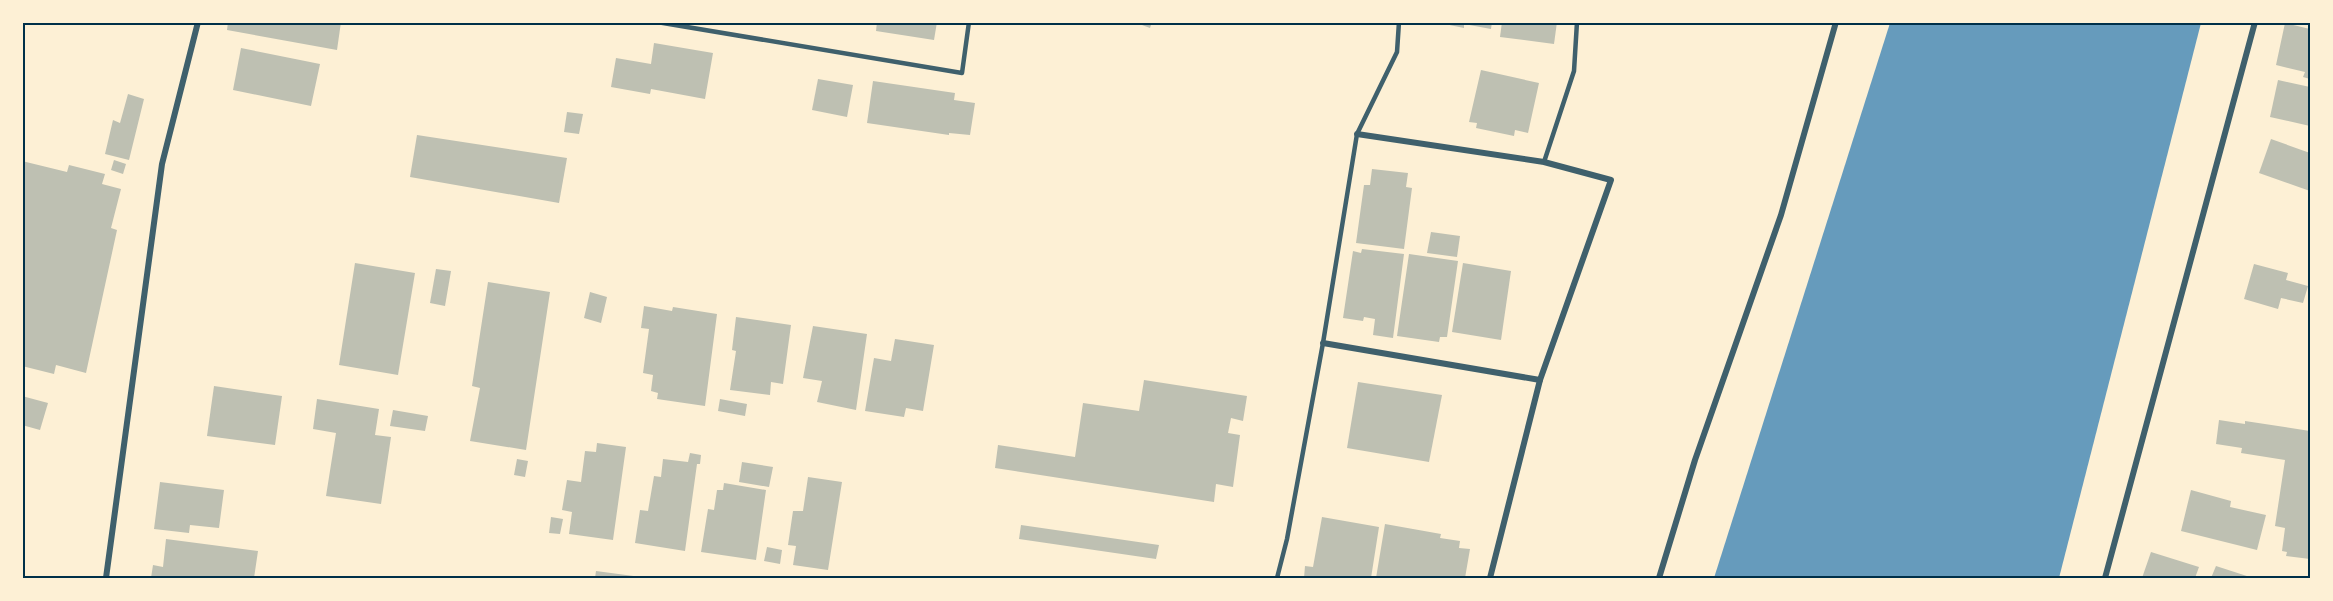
<svg xmlns="http://www.w3.org/2000/svg" width="2333" height="601" font-family="Overpass,sans-serif">
  <style>
    .water { fill: #669bbc }
    .building { fill: #bec0b2 }
    .lines { fill: none; stroke-linecap: round; stroke-linejoin: round }
    .service { stroke: #3f606c; stroke-width: 4.5 }
    .minor { stroke: #3f606c; stroke-width: 6 }
    .neatline { fill: none; stroke: #003049; stroke-width: 2 }
  </style>
  <rect width="100%" height="100%" fill="#fdf0d5"/>
  <!-- water -->
  <path class="water" d="M1890,23H2201L2059,578H1714Z"/>
  <!-- building -->
  <g class="building">
    <path d="M228,22H341L337,50L227,30Z"/>
    <path d="M877,22H937L934,40L876,31Z"/>
    <path d="M1134,22H1152L1150,28Z"/>
    <path d="M1435,22H1492L1491,29L1464,24V28Z"/>
    <path d="M1502,22H1557L1554,44L1500,37Z"/>
    <path d="M2285,23L2310,29V79L2303,77L2305,72L2276,65Z"/>
    <path d="M654,43L713,53L705,99L651,89L650,94L611,87L616,58L651,64Z"/>
    <path d="M241,48L320,64L311,106L233,90Z"/>
    <path d="M1481,70L1539,83L1528,133L1515,130L1514,136L1476,128L1477,123L1469,122Z"/>
    <path d="M818,79L853,85L847,117L812,110Z"/>
    <path d="M2278,80L2310,87V126L2270,117Z"/>
    <path d="M873,81L955,93L954,100L975,103L970,135L949,133V135L867,123Z"/>
    <path d="M128,94L144,99L129,160L105,154L113,120L120,123Z"/>
    <path d="M567,112L583,114L579,134L564,132Z"/>
    <path d="M417,135L567,158L559,203L410,177Z"/>
    <path d="M2271,139L2310,153V191L2259,173Z"/>
    <path d="M114,160L126,164L123,174L111,170Z"/>
    <path d="M22,161L67,172L69,165L105,174L102,184L121,189L111,228L117,230L86,373L56,365L54,374L22,366Z"/>
    <path d="M1372,169L1408,173L1406,187L1412,188L1404,249L1356,243L1364,185H1370Z"/>
    <path d="M1431,232L1460,236L1457,257L1427,253Z"/>
    <path d="M1362,249L1404,254L1393,338L1373,335L1375,319L1364,317L1363,321L1343,318L1353,251L1361,253Z"/>
    <path d="M1409,254L1458,261L1447,337H1440L1439,342L1397,336Z"/>
    <path d="M355,263L415,273L398,375L339,365Z"/>
    <path d="M1463,263L1511,271L1501,340L1452,332Z"/>
    <path d="M2254,264L2288,273L2286,280L2308,286L2303,303L2281,298L2278,309L2244,299Z"/>
    <path d="M436,269L451,271L445,306L430,303Z"/>
    <path d="M488,282L550,292L526,450L470,441L480,388L472,386Z"/>
    <path d="M590,292L607,297L601,323L584,318Z"/>
    <path d="M644,306L672,311L673,307L717,314L705,406L657,399L658,393L651,391L653,375L643,373L649,329L641,328Z"/>
    <path d="M736,317L791,325L783,384L771,382L770,395L730,390L736,351L732,350Z"/>
    <path d="M813,326L867,334L856,410L817,402L822,381L803,378Z"/>
    <path d="M895,339L934,345L923,411L906,408L904,417L865,411L874,358L891,361Z"/>
    <path d="M1144,380L1247,396L1243,421L1231,418L1228,433L1240,435L1233,487L1216,484L1214,502L995,468L998,445L1075,457L1083,403L1139,411Z"/>
    <path d="M1358,382L1442,395L1429,462L1347,448Z"/>
    <path d="M214,386L282,396L275,445L207,436Z"/>
    <path d="M22,396L48,403L40,430L22,425Z"/>
    <path d="M317,399L379,409L375,435L391,437L381,504L326,496L336,433L313,429Z"/>
    <path d="M720,399L747,404L745,416L718,411Z"/>
    <path d="M393,410L428,416L425,431L390,426Z"/>
    <path d="M2219,420L2245,424V421L2310,431V559L2286,556L2287,552L2282,551L2285,528L2275,526L2285,460L2241,453L2242,448L2216,444Z"/>
    <path d="M597,443L626,447L613,540L569,534L572,512L562,510L567,480L581,482L585,451L596,452Z"/>
    <path d="M690,453L701,455L700,464H697L685,551L635,543L640,510L648,511L654,476L661,477L663,459L688,462Z"/>
    <path d="M517,459L528,461L525,477L514,475Z"/>
    <path d="M742,462L773,467L769,487L739,482Z"/>
    <path d="M808,477L842,482L828,570L793,565L796,546L788,545L793,511H803Z"/>
    <path d="M160,482L224,490L219,528L190,525L189,533L154,529Z"/>
    <path d="M724,483L766,490L756,560L701,552L708,509L714,510L717,490H723Z"/>
    <path d="M2191,490L2231,501L2230,507L2266,515L2257,550L2181,531Z"/>
    <path d="M551,517L563,519L560,534L549,533Z"/>
    <path d="M1322,517L1379,527L1371,578H1304L1305,566L1313,567Z"/>
    <path d="M1385,524L1441,534L1440,538L1460,541L1459,548L1470,549L1465,578H1376Z"/>
    <path d="M1021,525L1159,545L1156,559L1019,539Z"/>
    <path d="M166,539L258,551L254,578H151L153,565L163,567Z"/>
    <path d="M767,547L782,550L780,564L764,561Z"/>
    <path d="M2151,552L2199,567L2195,578H2142Z"/>
    <path d="M2216,566L2253,578H2211Z"/>
    <path d="M596,571L641,577V578H595Z"/>
  </g>
  <g class="lines">
    <!-- service -->
    <g class="service">
      <path d="M657,22L962,73L969,22"/>
      <path d="M1544,162L1574,71L1577,22"/>
      <path d="M1277,578L1287,539L1323,343L1357,134L1397,52L1399,22"/>
    </g>
    <!-- minor -->
    <g class="minor">
      <path d="M1357,134L1544,162L1611,180L1540,380L1490,578"/>
      <path d="M1323,343L1540,380"/>
      <path d="M106,578L162,164L198,22"/>
      <path d="M1659,578L1695,460L1781,215L1836,22"/>
      <path d="M2105,578L2255,22"/>
    </g>
  </g>
  <!-- border -->
  <rect width="2333" height="601" fill="none" stroke="#fdf0d5" stroke-width="48"/>
  <rect x="24" y="24" width="2285" height="553" class="neatline"/>
</svg>
